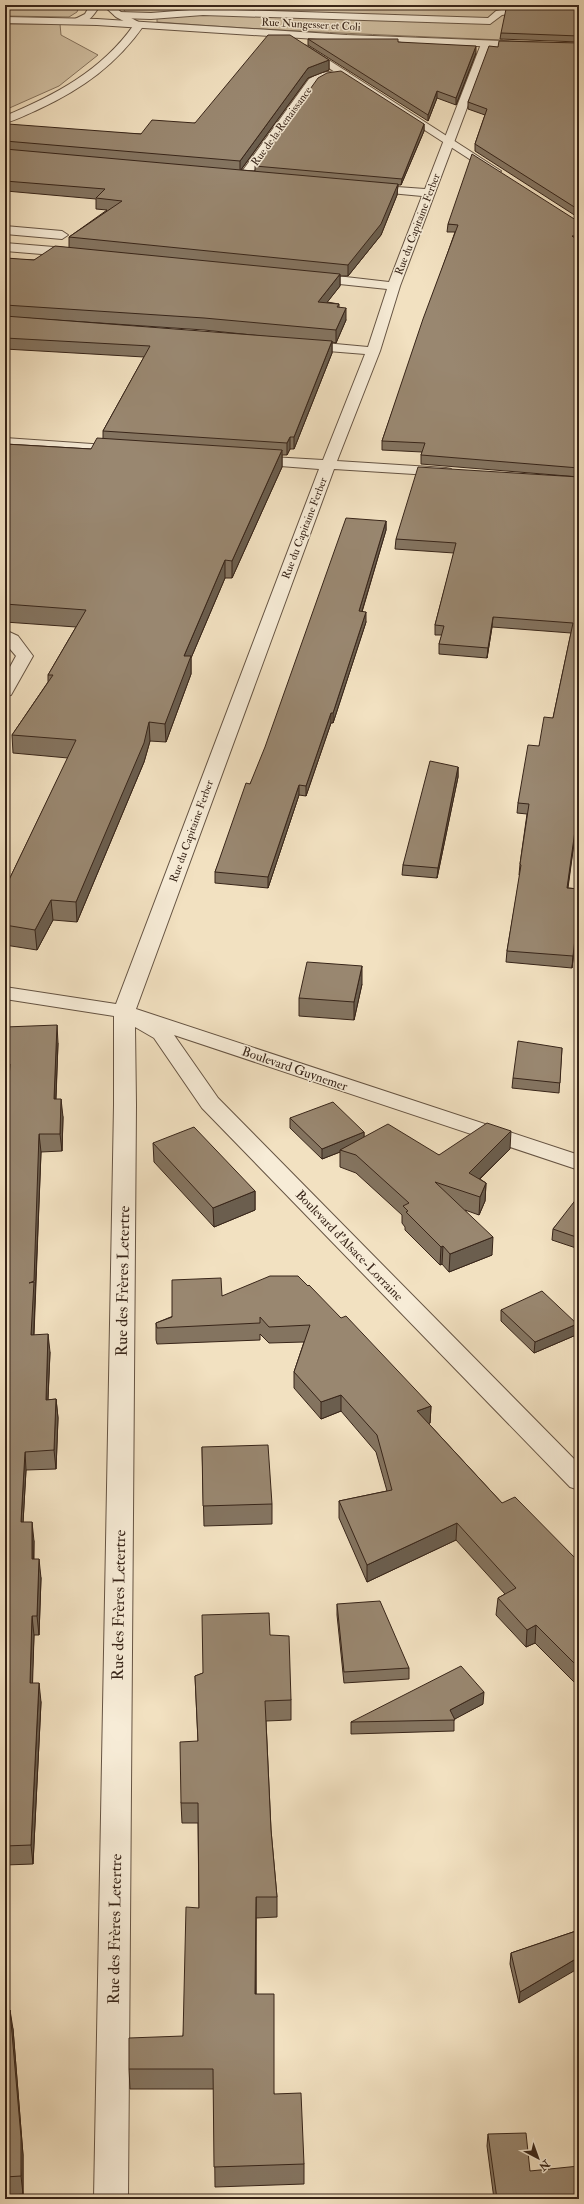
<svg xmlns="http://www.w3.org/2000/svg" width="584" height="2204" font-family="'IM FELL Double Pica',serif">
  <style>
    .green { fill: #d2c1a4; stroke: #85735e }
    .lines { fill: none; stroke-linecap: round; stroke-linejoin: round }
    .service-casing { stroke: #665443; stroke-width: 2 }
    .minor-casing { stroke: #665443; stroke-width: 2 }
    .tertiary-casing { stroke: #665443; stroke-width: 2 }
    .service { fill: #f7ecd7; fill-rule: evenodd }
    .minor { fill: #f7ecd7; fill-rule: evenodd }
    .tertiary { fill: #f7ecd7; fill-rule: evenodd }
    .wall { fill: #847460; stroke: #382519; fill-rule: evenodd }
    .shaded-wall { fill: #6b5e4e; stroke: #382519 }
    .building { fill: #998770; stroke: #382519 }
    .labels { text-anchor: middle; stroke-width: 3; stroke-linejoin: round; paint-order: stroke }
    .far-street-label { font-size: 11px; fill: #382519; stroke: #f7ecd7 }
    .street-label { font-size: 13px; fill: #382519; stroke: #f7ecd7 }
    .near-street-label { font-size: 16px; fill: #382519; stroke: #f7ecd7 }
  </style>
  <rect width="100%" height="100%" fill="#f2e1c1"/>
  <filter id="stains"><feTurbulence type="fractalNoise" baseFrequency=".005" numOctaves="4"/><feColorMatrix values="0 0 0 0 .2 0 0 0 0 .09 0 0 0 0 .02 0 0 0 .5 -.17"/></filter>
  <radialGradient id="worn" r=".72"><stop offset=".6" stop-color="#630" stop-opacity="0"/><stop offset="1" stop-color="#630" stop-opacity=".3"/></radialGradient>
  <!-- green -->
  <g class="green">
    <path d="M5,5H80L77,12L69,17L5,16Z"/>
    <path d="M120,5H579V14L503,28L502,40C387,35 272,31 157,22V18L127,14Z"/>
    <path d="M5,24H60L61,35L98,55L59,86L5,110Z"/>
  </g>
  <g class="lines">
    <!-- service casing -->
    <g class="service-casing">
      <g id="service">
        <path d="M528,5H549L544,8L502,15L490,24L203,15L151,19L119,18L114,15L119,12L151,13L203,9L488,18L496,11Z"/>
        <path d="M5,226L62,231L68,235L62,239L5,234Z"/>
        <path d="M5,630L18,636L33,656L11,695L5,696V676L16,656L5,643Z"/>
      </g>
    </g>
    <!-- minor casing -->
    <g class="minor-casing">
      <g id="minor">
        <path d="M90,5H100C95,14 87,26 75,23V19L85,14Z"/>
        <path d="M103,5H113L122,13L144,25C117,64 82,89 39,109C28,114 17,120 5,123V116C55,95 101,71 133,26L116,17Z"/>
        <path d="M486,41L491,44L400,286L380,351L337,461L446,468L451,469L453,472L451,475L446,476L334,469L136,1009L579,1155V1170L174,1035L218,1098L579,1464V1490L570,1487L202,1108L154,1038L135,1027L136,1105L128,2199H94L114,1105V1016L5,999V987L116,1004L319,469L253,464L248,463L246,460L248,457L253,456L323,460L365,354L303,349L296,345L303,341L368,347L387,289L311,281L305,277L311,273L389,282L422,196L369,191L363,188L369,185L425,189L481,44Z"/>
        <path d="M344,70L349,73L348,75L326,78L317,83L248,179H240L238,177L309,79L320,73Z"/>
        <path d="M5,243L78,249L84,253L78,257L5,251Z"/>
        <path d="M5,438L121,446L128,450L121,454L5,446Z"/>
      </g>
    </g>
    <!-- tertiary casing -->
    <g class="tertiary-casing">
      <g id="tertiary">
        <path d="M5,17L97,19L347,35L579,44V50L347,41L97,25L5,23Z"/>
        <path d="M304,45L307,46L501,171L499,173H491L301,50V46Z"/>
      </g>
    </g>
    <!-- service -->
    <use href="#service" class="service"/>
    <!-- minor -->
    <use href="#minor" class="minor"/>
    <!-- tertiary -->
    <use href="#tertiary" class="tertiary"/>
  </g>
  <!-- wall -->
  <g class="wall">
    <path d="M554,5H579V42L500,39L501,33L554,7Z"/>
    <path d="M308,39L398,42L476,53L456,105L437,98L428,121L308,45Z"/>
    <path d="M579,43V218L475,151V144L485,115L468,109V102L498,47Z"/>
    <path d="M329,60V70L308,78L241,170L255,171V166L424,124V131L401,185H398L397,195L381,235L348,276H340V286L327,302L339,304V307L346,320L336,343L332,342V353L294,449H290L287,455H282V467L232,578H225L191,658V674L166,742L150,741L144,762L77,922L53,920L37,950L5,945V882H8L68,758L13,753L12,735L48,682V675L76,627L5,622V444L91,449L103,438V431L144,357L5,349V259L34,260L69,248V237L107,210L96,209V199L6,191L5,192V128L141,134L195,123ZM25,318L204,330L281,338Z"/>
    <path d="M579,222V477L421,464V455L422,452L382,450V441L455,232H447L448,224Z"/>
    <path d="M579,477V806L568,888L579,889V909L572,968L506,962L507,951L520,875H519L520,864L527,814L517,813L518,803L539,746L553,718L571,633L492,627L487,658L439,654V644L442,635H435V625L454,553L395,549L396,539Z"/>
    <path d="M386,521V530L362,612L366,622L333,723H331L306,796L299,795L268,888L215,883V872L250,784Z"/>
    <path d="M458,767V777L437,878L402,875L403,865Z"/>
    <path d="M362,984L354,1020L299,1016V998Z"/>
    <path d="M5,1027L58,1043L56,1099L63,1117L62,1151L41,1152L34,1335L50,1352L48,1400L56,1399L58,1418L56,1469L26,1470L23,1522L34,1541V1559L41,1578L39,1635H34L32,1683L41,1702L33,1864L5,1865V1137L9,1081H5Z"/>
    <path d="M562,1048L559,1093L512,1088L513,1078Z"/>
    <path d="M290,1118L364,1132V1137L439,1155L510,1149L480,1179L486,1183L485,1201L479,1215L465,1210L492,1255L449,1272L442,1264L440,1265L405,1230V1227L402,1223V1215L356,1173L340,1167V1152L322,1159L290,1128Z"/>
    <path d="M153,1143L255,1191V1210L214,1227L154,1162Z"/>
    <path d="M579,1198V1249L552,1240L553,1229Z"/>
    <path d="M222,1296L341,1318L431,1406L430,1423H428L502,1503L579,1562V1687L535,1643L526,1647L496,1615L498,1598L505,1594L456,1540L367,1582L339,1518V1501L387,1491L376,1452L341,1411L321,1419L294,1388V1372L304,1342L269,1343L260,1334V1340L157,1344L156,1340V1323Z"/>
    <path d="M501,1310L577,1324L576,1335L534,1353L501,1321Z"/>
    <path d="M202,1447L272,1504V1524L204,1526Z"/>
    <path d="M337,1604L409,1668V1679L344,1683L337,1615Z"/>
    <path d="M270,1635L291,1700V1720L266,1721L271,1830L277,1897V1917L256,1918V1994L274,2094L304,2164V2184L215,2187L214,2089H130L129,2069L183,2036L199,1908L198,1823H182L181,1803L198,1741L195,1676L203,1673Z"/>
    <path d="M483,1704L454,1719V1731L351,1734V1722Z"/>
    <path d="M579,1930L519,2003L510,1964L511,1953Z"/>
    <path d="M5,2011L13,2029L23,2155V2194L5,2196Z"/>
    <path d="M488,2134L530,2171L579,2199H494L487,2146Z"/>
  </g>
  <!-- shaded-wall -->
  <g class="shaded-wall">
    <path d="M476,46V53L456,105V98Z"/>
    <path d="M329,60V70L308,78L240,171V161L308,68Z"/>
    <path d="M437,91V98L428,121V115Z"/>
    <path d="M424,124V131L401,185L402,179Z"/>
    <path d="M5,180L6,191L5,192Z"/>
    <path d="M398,184L397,195L381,235L348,276V265Z"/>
    <path d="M340,274V286L318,314V302Z"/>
    <path d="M346,308V320L336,343V330Z"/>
    <path d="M332,341V353L294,449V437Z"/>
    <path d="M290,437V449L287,455V443Z"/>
    <path d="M282,450V467L232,578V561Z"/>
    <path d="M386,521V530L359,621V611Z"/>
    <path d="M225,560V578L191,658V674L166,742L165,724L184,656Z"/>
    <path d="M366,612V622L333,723V713Z"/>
    <path d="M493,617L492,627L487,658L488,648Z"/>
    <path d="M331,713V723L306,796V786Z"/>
    <path d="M149,722L150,741L144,762L77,922L76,902Z"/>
    <path d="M458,767V777L437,878L438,868Z"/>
    <path d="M299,785V795L268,888V877Z"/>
    <path d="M579,802V806L566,899L567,888Z"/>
    <path d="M51,900L53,920L37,950L35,930Z"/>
    <path d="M579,905V909L572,968L573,956Z"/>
    <path d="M362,966V984L354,1020V1002Z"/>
    <path d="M57,1025L58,1043L55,1117L54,1099Z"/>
    <path d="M61,1099L63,1117L62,1151L60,1134Z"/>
    <path d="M511,1131L510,1149L468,1190L469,1173Z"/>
    <path d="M364,1132V1142L340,1150V1152L322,1159V1149Z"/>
    <path d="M39,1134L41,1152L35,1299L33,1353L31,1335L29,1283Z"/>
    <path d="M486,1183L485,1201L479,1215L480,1197Z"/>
    <path d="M255,1191V1210L214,1227L213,1208Z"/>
    <path d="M493,1237L492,1255L449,1272L450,1254Z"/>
    <path d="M443,1246L442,1264L440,1265L441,1247Z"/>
    <path d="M577,1324L576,1335L534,1353L535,1342Z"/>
    <path d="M48,1334L50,1352L47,1418L46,1400Z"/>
    <path d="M341,1395V1411L321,1419V1402Z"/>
    <path d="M56,1399L58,1418L56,1469L54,1450Z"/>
    <path d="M431,1406L430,1423L417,1428V1411Z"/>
    <path d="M25,1452L26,1470L22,1541L21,1522Z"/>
    <path d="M32,1522L34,1541L33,1578L32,1559Z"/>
    <path d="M457,1523L456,1540L367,1582V1565Z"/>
    <path d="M39,1559L41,1578L39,1635L37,1616Z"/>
    <path d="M32,1616L34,1635L32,1702L30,1683Z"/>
    <path d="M536,1625L535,1643L526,1647L527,1630Z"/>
    <path d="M39,1683L41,1702L33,1864L31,1845Z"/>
    <path d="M484,1692L483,1704L453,1720L450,1710Z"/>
    <path d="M256,1897V2014L255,1994Z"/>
    <path d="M579,1957V1968L519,2003L520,1992Z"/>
    <path d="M10,2010L13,2029L23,2155V2194L21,2176Z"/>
  </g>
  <!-- building -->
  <g class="building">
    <path d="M556,5H579V36L501,33L506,9L524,6L557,7Z"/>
    <path d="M268,35H290L329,60L308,68L240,161L5,141V128L8,124L141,134L152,120L195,123Z"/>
    <path d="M308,39H398V42L476,46L456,98L437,91L428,115Z"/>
    <path d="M499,41L579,43V210L475,144L487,109L468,102L489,46L498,47Z"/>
    <path d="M341,71L424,124L402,179L255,166L318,78L327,73Z"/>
    <path d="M5,149L398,184L381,224L348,265L69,237L122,201L96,198L105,189L5,181Z"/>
    <path d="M472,154L579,222V236H572L579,241V468L421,455L425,443L382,441L423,319L458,225L448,224Z"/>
    <path d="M55,246L340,274L318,302L339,304L337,307L346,308L336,330L204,318L5,305V259L6,258L34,260Z"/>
    <path d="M5,316L332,341L294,437H290L287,443L103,431L150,346L5,338Z"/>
    <path d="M97,438L282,450L232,561L225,560L184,656H191L165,724L149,722L144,743L76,902L51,900L35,930L5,925V882H8L76,740L12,735L53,675H48L86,610L5,604V444L91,449Z"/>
    <path d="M418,467L579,477V802L567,888L579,889V905L573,956L507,951L521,865L520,864L529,804L518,803L528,745L539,746L544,717L553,718L573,623L493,617L488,648L439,644L444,626L435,625L456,543L396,539Z"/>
    <path d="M346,518L386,521L359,611L366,612L333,713H331L306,786L299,785L268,877L215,872L246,783L250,784L265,747Z"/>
    <path d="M430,761L458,767L438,868L403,865Z"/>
    <path d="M307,962L362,966L354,1002L299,998Z"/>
    <path d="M57,1025L54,1099H61L60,1134H39L34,1281L29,1283L34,1282L31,1335L48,1334L46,1400L56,1399L54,1450L25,1452L21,1522H32V1559H39L37,1616H32L30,1683H39L31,1845L5,1846V1137L10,1064H5V1027Z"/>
    <path d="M518,1041L562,1048L560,1083L513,1078Z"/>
    <path d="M333,1102L364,1132L322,1149L290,1118Z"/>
    <path d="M487,1123L511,1131L469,1173L486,1183L480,1197L435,1182L493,1237L450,1254L443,1246L441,1247L406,1212L408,1211L403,1206L409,1203L356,1155L340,1150L388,1124L439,1155Z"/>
    <path d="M194,1127L255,1191L213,1208L153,1143Z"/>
    <path d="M577,1198H579V1238L553,1229Z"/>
    <path d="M270,1276H298L308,1286L309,1285L341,1318L346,1316L431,1406L417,1411L502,1503L515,1497L579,1562V1668L536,1625L527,1630L498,1598L516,1588L457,1523L367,1565L339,1501L392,1490L377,1435L341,1395L321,1402L294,1372L310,1325L269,1327L260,1317V1323L157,1328L156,1323L172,1317V1280L221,1278L222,1296Z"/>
    <path d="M542,1291L577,1324L535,1342L501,1310Z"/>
    <path d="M268,1445L272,1504L203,1506L202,1447Z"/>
    <path d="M380,1601L409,1668L344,1672L337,1604Z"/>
    <path d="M269,1613L270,1635L289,1636L291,1700L265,1701L271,1830L277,1897H256L255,1994H274V2094L301,2093L304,2164L214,2167L213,2069H129V2038L183,2036L186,1907L199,1908L198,1803H181L180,1742L198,1741L195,1676L203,1673L202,1615Z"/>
    <path d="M461,1666L484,1692L450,1710L455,1720L351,1722Z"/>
    <path d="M579,1930V1957L520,1992L511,1953Z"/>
    <path d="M10,2010L21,2137V2176L5,2177V2011Z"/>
    <path d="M526,2133L530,2171L579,2166V2199H497L488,2134Z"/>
  </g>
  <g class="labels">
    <!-- far-street labels -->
    <g class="far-street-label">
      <text transform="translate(311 24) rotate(3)" y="4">Rue Nungesser et Coli</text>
      <text transform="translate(281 126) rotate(-54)" y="4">Rue de la Renaissance</text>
      <text transform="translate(417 224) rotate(-69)" y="4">Rue du Capitaine Ferber</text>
      <text transform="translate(304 528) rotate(-69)" y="4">Rue du Capitaine Ferber</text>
      <text transform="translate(191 831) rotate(-70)" y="4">Rue du Capitaine Ferber</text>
    </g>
    <!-- street labels -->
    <g class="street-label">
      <text transform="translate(295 1068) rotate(19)" y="5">Boulevard Guynemer</text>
      <text transform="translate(350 1245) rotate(46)" y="5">Boulevard d'Alsace-Lorraine</text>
    </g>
    <!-- near-street labels -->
    <g class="near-street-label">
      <text transform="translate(122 1281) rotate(-89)" y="6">Rue des Frères Letertre</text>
      <text transform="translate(118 1605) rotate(-89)" y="6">Rue des Frères Letertre</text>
      <text transform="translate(114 1929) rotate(-89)" y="6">Rue des Frères Letertre</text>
    </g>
  </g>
  <!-- margin -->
  <rect width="584" height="2204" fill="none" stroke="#f2e1c1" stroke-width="20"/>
  <rect x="6" y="6" width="572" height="2192" fill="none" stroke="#382519" stroke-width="2"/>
  <rect x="10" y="10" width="564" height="2184" fill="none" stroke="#382519"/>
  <!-- north arrow -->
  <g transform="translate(538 2158) rotate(139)" stroke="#f7ecd7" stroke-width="3" paint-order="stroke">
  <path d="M0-3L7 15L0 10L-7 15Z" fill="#382519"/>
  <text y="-6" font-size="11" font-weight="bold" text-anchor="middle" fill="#382519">N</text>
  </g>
  <rect width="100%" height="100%" filter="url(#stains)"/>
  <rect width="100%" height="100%" fill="url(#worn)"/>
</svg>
